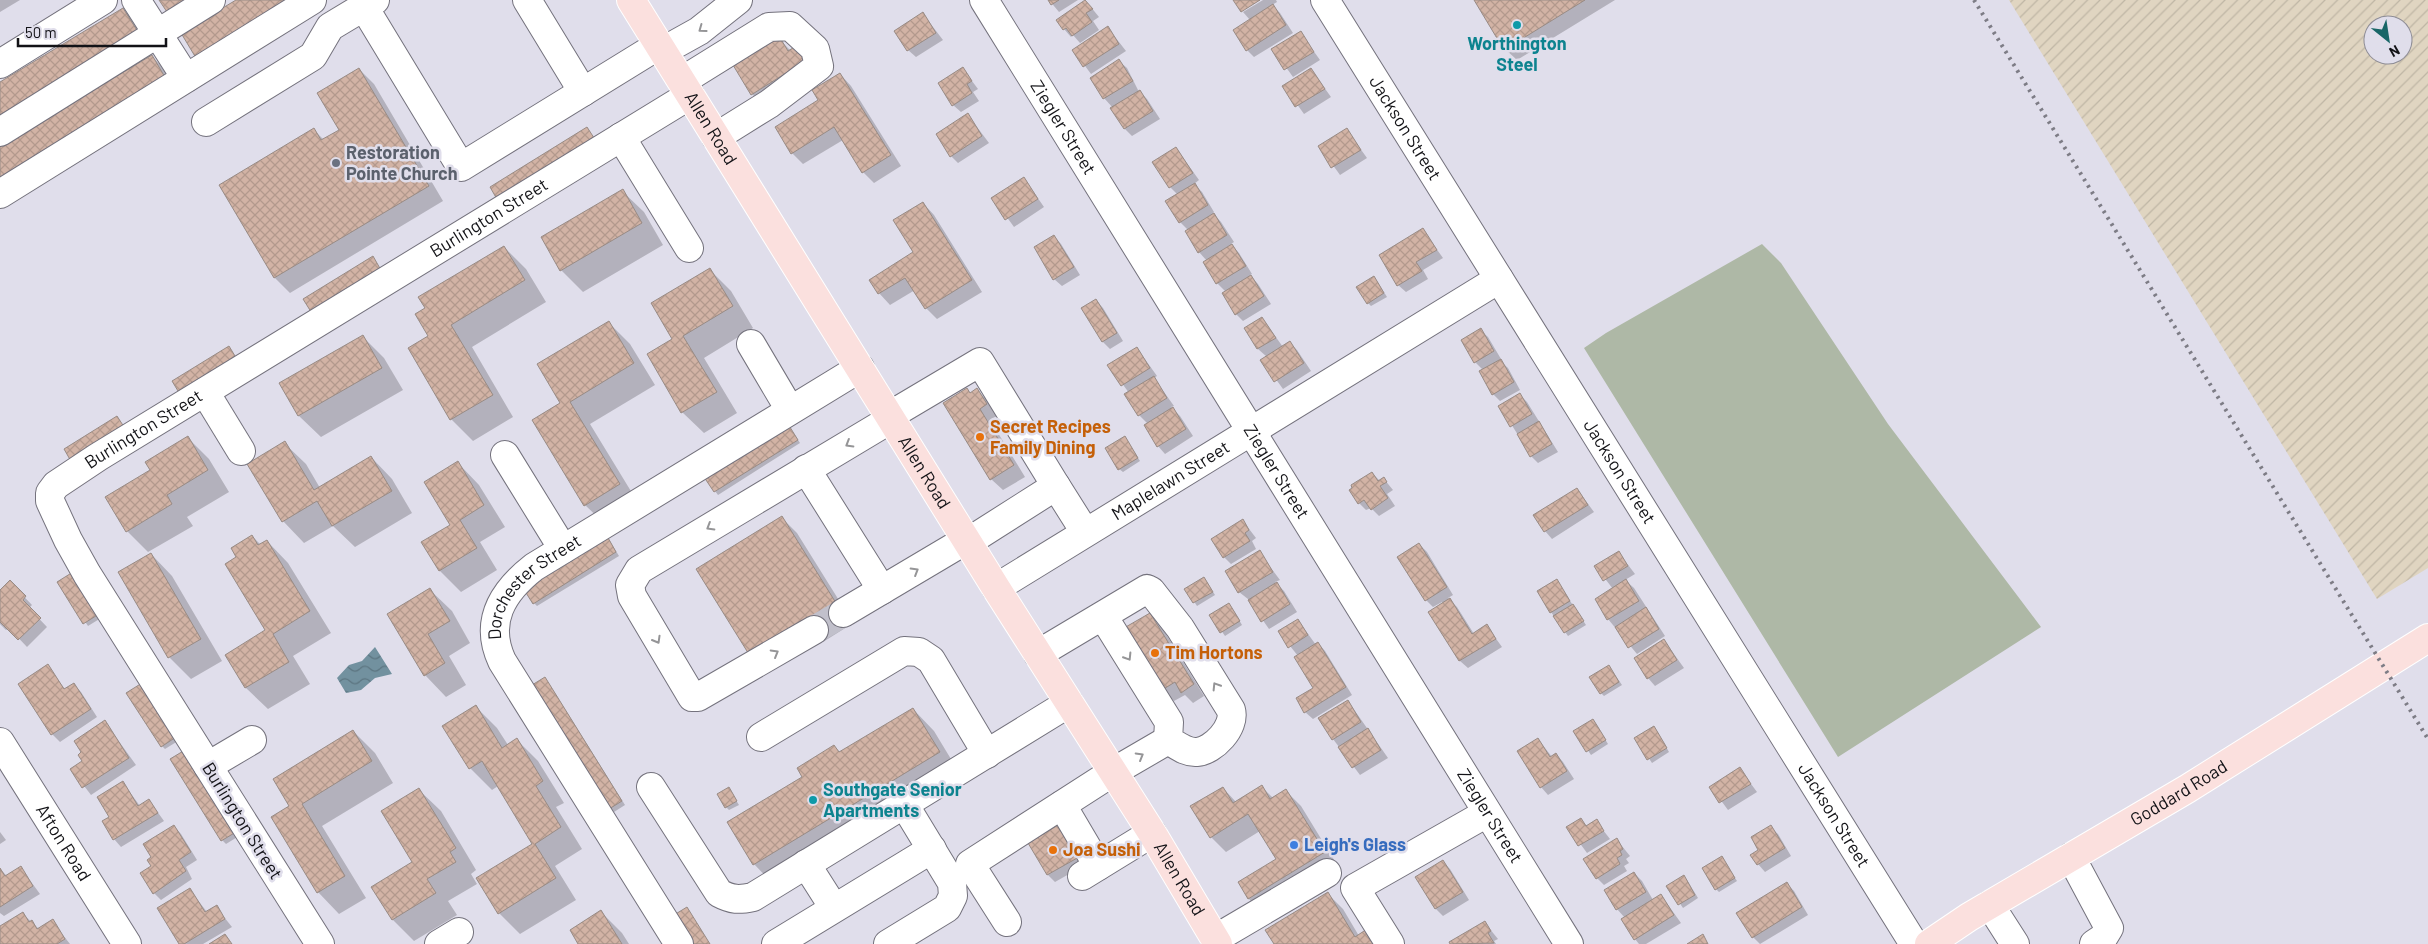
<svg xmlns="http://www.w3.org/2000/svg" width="2428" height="944" font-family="Barlow,sans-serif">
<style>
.industrial{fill:url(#industrial-furrows);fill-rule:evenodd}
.grass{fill:#aeb8a6}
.water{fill:url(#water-waves)}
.shadow{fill:#0003}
.building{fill:url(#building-cross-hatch);stroke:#988b85}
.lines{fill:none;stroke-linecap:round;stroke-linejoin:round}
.minor-tunnel{stroke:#c1c0cb;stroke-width:28;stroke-dasharray:28 14;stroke-linecap:butt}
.minor-casing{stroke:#74727d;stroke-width:30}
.major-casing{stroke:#fff;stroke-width:30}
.minor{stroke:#fff;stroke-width:28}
.major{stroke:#fbe0de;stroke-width:28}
.rail{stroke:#7d7c85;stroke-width:4;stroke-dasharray:2.5 5;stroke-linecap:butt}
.oneway{stroke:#959597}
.culture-dot{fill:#0f9aa8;stroke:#e0deeb;stroke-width:2}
.worship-dot{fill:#6b7280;stroke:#e0deeb;stroke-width:2}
.food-dot{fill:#e8710a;stroke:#e0deeb;stroke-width:2}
.shop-dot{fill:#3f7fe0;stroke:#e0deeb;stroke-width:2}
.labels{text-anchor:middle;stroke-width:5;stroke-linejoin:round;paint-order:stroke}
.culture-label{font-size:18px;font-weight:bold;fill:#0d838f;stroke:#e0deeb}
.street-label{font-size:18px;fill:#131317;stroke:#e0deeb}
.worship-label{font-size:18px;font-weight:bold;fill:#5b616d;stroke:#e0deeb;text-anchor:start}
.food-label{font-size:18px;font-weight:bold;fill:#c56008;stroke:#e0deeb;text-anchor:start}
.shop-label{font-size:18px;font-weight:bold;fill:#366cbe;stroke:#e0deeb;text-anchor:start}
</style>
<defs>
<pattern id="industrial-furrows" width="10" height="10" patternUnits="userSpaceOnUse" patternTransform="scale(1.25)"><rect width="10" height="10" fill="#e0d5c1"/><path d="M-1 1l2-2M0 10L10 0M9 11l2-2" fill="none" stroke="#bfb6a5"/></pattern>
<pattern id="water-waves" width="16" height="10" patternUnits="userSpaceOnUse" patternTransform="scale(1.25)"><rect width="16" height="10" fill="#72919f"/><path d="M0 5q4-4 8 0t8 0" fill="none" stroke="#5c7581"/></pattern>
<pattern id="building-cross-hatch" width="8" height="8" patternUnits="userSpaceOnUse" patternTransform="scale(1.25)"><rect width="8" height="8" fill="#d2b3a5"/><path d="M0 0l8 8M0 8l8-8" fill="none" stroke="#b3998d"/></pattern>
</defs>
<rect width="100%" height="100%" fill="#e0deeb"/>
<path class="industrial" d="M2009 0H2428V568L2377 599ZM2373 25H2403V55H2373Z"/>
<path class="grass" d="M1762 244 1781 263 1888 424 2041 627 1838 757 1584 348 1606 333Z"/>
<path class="water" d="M375 647 392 674 375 678 361 690 346 693 337 678 349 665 362 661Z"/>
<path class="shadow" d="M0 0H20L0 12Z
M1049 0H1078L1059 12Z
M1263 0H1276L1277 2 1272 5 1280 13 1293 33 1254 57 1247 50 1250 20 1243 12Z
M1475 0H1615L1517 60 1505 49Z
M1086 1 1099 17 1093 21 1099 30 1080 43 1073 35 1071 37 1057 21Z
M123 9 134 21 148 44 0 133V84Z
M923 14 943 40 916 57 908 50Z
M1108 28 1126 51 1091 74 1074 51Z
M1300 32 1320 60 1293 77 1273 49Z
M778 38 791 51 812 56 763 105 752 94Z
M152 56 163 68 177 90 0 148Z
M1119 61 1127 68 1138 90 1147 99 1160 119 1132 136 1125 129 1113 108 1104 98 1092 78Z
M359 69 374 84 443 201 290 293 275 278 220 186 314 130 324 140 340 130Z
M963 69 978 89 973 92 979 101 961 112 953 105Z
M1311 69 1331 97 1304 114 1284 86Z
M840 74 851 86 901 166 874 183 863 172 843 140 803 164 792 153Z
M968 115 989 143 958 163 951 156Z
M1347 130 1367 158 1340 175 1320 147Z
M1176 148 1199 180 1194 184 1202 192 1214 212 1213 213 1221 222 1234 242 1231 244 1239 253 1252 274 1250 275 1258 284 1271 304 1243 321 1236 314 1226 292 1217 283 1207 261 1199 252 1188 230 1180 222 1178 195 1170 187Z
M1024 178 1044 207 1014 227 993 198Z
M622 191 644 212 663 245 583 292 561 270Z
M923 203 934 215 982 292 937 319 926 308 915 290 890 305 879 293 871 280 915 253Z
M1423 230 1443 258 1423 270 1428 279 1406 292 1398 285Z
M1054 236 1061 244 1080 275 1062 286 1054 279Z
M504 247 526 269 546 302 472 347 513 417 473 441 451 419 430 337Z
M710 270 731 291 753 328 704 358 737 413 704 433 682 412 674 339Z
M1377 281 1387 297 1371 306 1368 303Z
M1096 300 1103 308 1123 341 1110 349 1103 342 1083 308Z
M1262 318 1283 347 1290 343 1297 350 1311 371 1283 389 1262 360 1267 357 1258 349 1246 329Z
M609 323 630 344 655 385 590 424 640 506 607 526 585 505 562 403Z
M1480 330 1488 337 1501 359 1499 360 1508 368 1520 390 1500 401 1493 394 1483 370 1475 362 1462 341Z
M362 336 384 358 403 390 321 437 299 416 281 384Z
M1137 348 1157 376 1154 378 1174 406 1171 407 1180 416 1193 436 1165 454 1158 446 1148 424 1139 415 1129 393 1109 365Z
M977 390 988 401 997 416 990 420 1025 477 1003 490 991 479 971 394Z
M1520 395 1527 402 1558 452 1538 463 1531 456 1500 406Z
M791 429 800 443 718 495 715 491Z
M1125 437 1140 461 1123 472 1119 469Z
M188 438 209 459 229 492 187 517 193 526 148 552 127 531 152 471Z
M284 443 306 464 320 488 371 457 392 479 412 513 355 547 333 526 304 543 283 521Z
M458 463 479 485 505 527 480 542 497 570 461 592 440 571 423 543 451 525Z
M1372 473 1380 481 1384 479 1393 490 1387 494 1395 506 1379 516 1371 508 1366 510 1359 503Z
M1577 489 1594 512 1552 539 1545 531Z
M782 518 797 533 850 618 847 620 850 625 823 642 820 639Z
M1243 521 1256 538 1252 541 1256 549 1231 564 1224 557Z
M252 536 261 545 267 541 288 563 331 633 293 656 310 684 268 709 246 688 227 655 267 631 238 558Z
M610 541 619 556 537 606 534 603Z
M1419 544 1427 552 1453 595 1448 598 1457 607 1474 634 1487 626 1502 647 1468 668 1460 661 1430 612 1443 604 1442 602 1433 607 1426 600Z
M1259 552 1280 580 1275 582 1284 591 1297 612 1269 629 1248 599 1239 592 1227 572Z
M1619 553 1635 574 1625 580 1634 588 1665 636 1637 654 1608 619 1596 599 1613 589 1596 567Z
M151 554 172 576 222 661 191 679 169 657 120 572Z
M1557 581 1586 625 1568 636 1551 612Z
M10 582 32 605 29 608 47 627 27 647 9 628 6 630 0 624V592Z
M59 582 101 618 88 626Z
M1207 582 1215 595 1197 606 1186 589Z
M430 590 452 611 470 643 449 656 466 685 446 697 425 675Z
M1232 608 1242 625 1225 636 1211 616Z
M1149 614 1161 626 1204 696 1193 703 1185 695 1174 701 1163 690Z
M1298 620 1316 645 1318 643 1325 651 1352 695 1313 719 1305 712 1315 688 1298 656 1279 632Z
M1664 640 1684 668 1655 686 1648 678Z
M47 666 65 689 73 684 81 692 97 717 60 742 52 734 19 684Z
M1609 666 1622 685 1604 696 1601 693Z
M548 682 625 805 614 812 610 808Z
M145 688 178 741 165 749 162 746Z
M1348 701 1388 758 1360 775 1333 739Z
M476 707 497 728 508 745 517 740 538 761 564 803 556 807 582 849 555 866 576 900 520 934 499 913 534 844 498 786 492 790 470 768Z
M913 709 934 731 960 774 775 886 754 864 804 777 834 746 841 753Z
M1593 720 1608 744 1591 755 1575 731Z
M105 722 136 765 91 795 72 770 84 762Z
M353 731 375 753 393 783 322 826 366 898 339 914 318 892 291 806Z
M1657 731 1669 752 1652 763 1636 739Z
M1538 739 1552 757 1556 754 1563 762 1574 779 1548 795 1541 787Z
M172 760 239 836 226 844 222 840Z
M1740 769 1757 792 1728 810 1711 787Z
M123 783 140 806 149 800 164 821 121 847 114 839 111 818Z
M1261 786 1274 799 1286 791 1301 806 1339 868 1264 914 1249 899 1239 883 1278 859 1260 831 1226 852 1211 837 1223 788 1236 802Z
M729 789 739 805 729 810 726 807Z
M419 790 441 811 476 870 471 874 477 884 448 901 457 915 414 941 393 920 373 887 414 862Z
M1581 820 1587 826 1596 821 1610 839 1587 853 1568 827Z
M174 826 181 834 197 860 186 867 192 879 161 900 154 893 153 858Z
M1060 826 1085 865 1055 882 1048 875 1030 843Z
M1770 827 1778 834 1791 856 1765 872 1758 864 1760 850Z
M0 832 6 840 0 844Z
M1617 840 1630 856 1626 859 1629 863 1624 866 1627 871 1604 885 1597 878Z
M1722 858 1737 881 1719 892 1716 889Z
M1443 862 1450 869 1469 900 1443 916 1436 909 1417 877Z
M21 868 40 894 4 916 0 913V869L7 876Z
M1634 873 1642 881 1653 900 1661 895 1681 923 1646 944H1639L1635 939 1625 918 1617 909 1606 891Z
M1687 880 1698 898 1683 908 1668 886Z
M1786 883 1794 891 1808 915 1760 944 1753 937Z
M190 890 207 912 216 907 232 927 203 944H180Z
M1328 894 1343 909 1359 936 1385 944H1276Z
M601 912 622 933 629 944H580Z
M22 913 39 929 52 921 70 944H2L0 927Z
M1485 923 1498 939 1494 941 1496 944H1452Z"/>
<path class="building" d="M159 0H187L167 12Z
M236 0H292L196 58 181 33Z
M1048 0H1059L1051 5Z
M1085 0 1093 9 1086 13 1092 22 1072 36 1066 28 1063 30 1056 20Z
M1233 0H1260L1241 12Z
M1474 0H1585L1504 50Z
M1273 4 1286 25 1246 51 1233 30Z
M123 8 138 32 0 115V82Z
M923 12 936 33 907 51 894 31Z
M1108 26 1119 44 1083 67 1072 50Z
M1301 31 1314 52 1284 70 1271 49Z
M779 36 788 51 801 43 810 58 751 95 733 65Z
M152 55 166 79 0 179V146Z
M1119 59 1133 81 1103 99 1090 78Z
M963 67 972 81 967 84 972 93 952 106 938 83Z
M359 68 429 186 274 278 219 185 314 128 321 140 339 130 317 93Z
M1311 68 1325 89 1295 107 1282 86Z
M840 73 891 155 862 173 834 127 791 154 775 127 818 100 812 90Z
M1140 90 1153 111 1124 129 1110 108Z
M968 113 982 136 950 157 936 134Z
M587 127 596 141 498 201 490 187Z
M1347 128 1361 150 1331 168 1318 146Z
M1176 147 1193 173 1169 188 1152 162Z
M1024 177 1038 199 1005 220 991 198Z
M1195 183 1208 205 1179 223 1165 201Z
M623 189 642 223 560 271 541 237Z
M923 202 972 280 925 309 905 278 878 294 869 280 913 252 893 220Z
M1214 213 1227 235 1198 253 1185 231Z
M1423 228 1437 250 1416 262 1422 271 1397 286 1379 255Z
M1054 235 1074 267 1053 280 1034 247Z
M1232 244 1246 266 1216 284 1203 262Z
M504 246 525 280 451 325 493 395 450 420 408 348 428 336 415 314 425 308 418 297Z
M373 256 382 272 313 315 303 299Z
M710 268 733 306 683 336 717 392 681 413 647 354 672 339 651 303Z
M1251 275 1264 296 1235 315 1222 293Z
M1374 276 1384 293 1367 304 1356 287Z
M1096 299 1117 333 1102 342 1081 308Z
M1262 317 1276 338 1257 349 1244 328Z
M609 321 634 363 570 402 620 484 584 506 532 420 560 403 537 364Z
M1481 328 1494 351 1474 363 1461 340Z
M363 335 382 368 298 416 279 383Z
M1290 341 1304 363 1274 382 1260 360Z
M229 346 238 361 181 396 172 381Z
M1137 347 1150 368 1121 386 1107 365Z
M1501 359 1514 382 1492 395 1479 371Z
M1154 376 1167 398 1138 416 1124 394Z
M967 388 970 393 977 388 987 404 980 409 1014 465 990 480 943 403Z
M1520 393 1532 414 1510 427 1498 406Z
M1173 407 1186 429 1157 447 1144 425Z
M117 416 126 430 72 463 64 449Z
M1539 421 1552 444 1530 457 1517 434Z
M788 424 798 440 714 492 704 477Z
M188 436 208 470 167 495 172 504 126 532 105 497 150 470 145 462Z
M1125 436 1138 458 1118 470 1105 448Z
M285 441 314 490 371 456 392 491 332 526 317 501 282 522 247 464Z
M458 461 484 505 460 520 477 548 439 571 421 542 450 525 424 482Z
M1372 472 1378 481 1384 477 1387 482 1380 486 1388 498 1371 510 1364 500 1358 504 1349 490 1352 488 1351 485Z
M1577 488 1588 505 1544 532 1533 515Z
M782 516 836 603 750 656 696 569Z
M1243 519 1249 530 1245 533 1250 541 1223 558 1211 539Z
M252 535 258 545 267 540 310 611 273 634 289 662 245 688 225 655 265 630 225 564 236 557 231 548Z
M607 536 616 552 533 604 523 588Z
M1419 543 1447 587 1425 601 1397 557Z
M1260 550 1273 572 1238 593 1225 571Z
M1619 551 1628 566 1603 581 1594 566Z
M151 553 201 639 168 658 118 572Z
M73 572 99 614 83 624 57 582Z
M1204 577 1213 592 1193 603 1184 589Z
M1557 579 1570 601 1550 613 1537 591Z
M1626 579 1639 601 1607 620 1595 599Z
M10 580 26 596 23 600 41 618 18 640 0 622V590Z
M1277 582 1290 604 1261 622 1248 600Z
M430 588 450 621 428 634 445 663 424 676 387 614Z
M1450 598 1472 634 1487 624 1496 639 1459 661 1428 612Z
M836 603 848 622 819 639 807 620Z
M1229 603 1240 621 1220 633 1209 615Z
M1573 604 1584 621 1564 633 1553 616Z
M1646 607 1659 629 1628 648 1615 627Z
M1150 613 1194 684 1181 693 1175 682 1162 690 1124 628Z
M1298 619 1308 635 1288 648 1278 631Z
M1664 639 1677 660 1647 679 1634 658Z
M1318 642 1346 687 1304 713 1296 698 1313 688 1294 657Z
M48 664 64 689 74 683 91 709 51 735 18 684Z
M1609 665 1619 682 1600 694 1589 677Z
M545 677 622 801 609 809 532 685Z
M142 683 176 737 161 747 126 693Z
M1348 700 1361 722 1332 740 1318 718Z
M476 705 502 748 517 738 543 781 536 786 561 827 535 844 556 878 498 914 476 878 532 844 482 761 469 769 442 726Z
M913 708 940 752 753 865 727 822 802 777 797 768 834 745 839 752Z
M1593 719 1606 740 1586 752 1573 731Z
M105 720 129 758 82 788 70 769 82 761 78 755 81 752 74 741Z
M1654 726 1667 748 1647 760 1634 738Z
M1368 728 1381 750 1352 768 1338 747Z
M353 730 372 761 302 804 345 876 317 893 271 817 289 806 273 779Z
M1538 738 1550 757 1556 753 1567 771 1540 788 1517 751Z
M185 750 236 832 221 841 170 759Z
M1740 767 1751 784 1719 803 1709 787Z
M123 781 138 806 149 799 158 813 113 840 102 821 109 817 97 797Z
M1262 785 1270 799 1286 789 1325 852 1248 899 1238 882 1276 859 1248 814 1210 838 1190 806 1223 787 1233 803Z
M729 787 737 801 725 808 717 794Z
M419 788 456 848 450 852 456 862 427 879 436 893 392 920 371 887 412 862 381 811Z
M1581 818 1586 826 1597 819 1604 831 1578 846 1566 827Z
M1060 824 1079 857 1047 875 1028 843Z
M174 825 191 852 179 860 186 871 153 894 140 873 151 866 147 860 151 857 143 844Z
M1771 825 1785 848 1757 865 1750 855 1758 850 1751 837Z
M1617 838 1623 849 1620 851 1622 855 1617 858 1620 864 1596 879 1583 859Z
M1722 856 1735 878 1715 890 1702 868Z
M1443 860 1463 892 1435 909 1415 877Z
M21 866 33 886 0 907V868L5 876Z
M1634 872 1646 892 1616 910 1604 890Z
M1684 875 1695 895 1678 905 1666 886Z
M1787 882 1802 907 1752 938 1736 913Z
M190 888 205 912 217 905 225 919 184 944H179L157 908Z
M1328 892 1355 937 1370 927 1380 944H1274L1265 930Z
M1661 894 1674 915 1634 940 1621 919Z
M687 907 710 944H691L674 915Z
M601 910 622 944H578L570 930Z
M23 912 29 922 32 920 37 929 53 919 65 939 57 944H0V926Z
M1485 921 1491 931 1488 933 1494 943 1450 944 1449 942Z
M225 934 232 944H209Z
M1703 934 1708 944H1687Z"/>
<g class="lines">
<path class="minor-tunnel" d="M814 630 843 613"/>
<defs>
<g id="minor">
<path d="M136 0 186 78"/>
<path d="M527 0 583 92"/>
<path id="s1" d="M984 0 1569 944"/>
<path id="s2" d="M1325 0 1914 944"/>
<path d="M364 7 461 167 659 45"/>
<path d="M663 51 699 31 738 0"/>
<path d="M0 64 103 0"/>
<path d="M682 81 769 27 790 26 815 49 819 66 769 104 716 137"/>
<path d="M206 122 313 56 330 27 375 0"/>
<path d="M0 132 211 0"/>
<path d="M621 137 689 248"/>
<path d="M0 194 312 0"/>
<path d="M751 344 790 410"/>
<path d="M205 392 241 451"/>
<path d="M889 416 980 362 1056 486 968 542"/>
<path d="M505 455 563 549"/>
<path d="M806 469 882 590"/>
<path d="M1056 486 1085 532"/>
<path id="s3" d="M996 588 1499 279"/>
<path d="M843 613 966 540"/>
<path d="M814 630 698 697H692L632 596 630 585 639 570 891 419"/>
<path d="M1038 654 1147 589 1151 591 1180 628 1231 710C1236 727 1213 751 1197 752 1186 753 1177 745 1168 740L1169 722 1103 616"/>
<path d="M761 737 904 651 919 652 931 660 987 754"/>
<path id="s4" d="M0 742 127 944"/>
<path d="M208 766 252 740"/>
<path d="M651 787 719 893C732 900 739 900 753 897L1069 703"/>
<path d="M1062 805 1098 866"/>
<path d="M2071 857 2109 928 2103 938 2094 944"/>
<path d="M806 864 834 908"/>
<path d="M1082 876 1152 833"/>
<path d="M1990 905 2015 944"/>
<path d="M1007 922 970 864 1113 772 1168 740"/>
<path d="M1215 939 1327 873"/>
<path id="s5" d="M320 944 87 574 68 540 50 501V493L56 485 98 457 690 95"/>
<path d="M439 944 459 932"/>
<path id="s6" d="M679 944 502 661C484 622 502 592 534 567L860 368"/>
<path d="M776 944 932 849"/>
<path d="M888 944 947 908 953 896 952 883 904 804"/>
<path d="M1390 944 1355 888 1487 813"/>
</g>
<g id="major">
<path id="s7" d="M631 0 996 588 1152 833 1218 944"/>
<path id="s8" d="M1929 944 1969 917 2187 789 2428 638"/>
</g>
</defs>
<use href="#minor" class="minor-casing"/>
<use href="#major" class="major-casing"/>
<use href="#minor" class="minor"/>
<use href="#major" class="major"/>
<path class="rail" d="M1974 0 2428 739"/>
</g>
<defs><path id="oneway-chevron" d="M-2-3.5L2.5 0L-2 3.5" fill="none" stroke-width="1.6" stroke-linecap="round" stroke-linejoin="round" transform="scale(1.25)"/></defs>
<g class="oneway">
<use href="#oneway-chevron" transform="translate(702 29) rotate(144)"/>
<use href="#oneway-chevron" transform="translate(849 444) rotate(149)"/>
<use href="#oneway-chevron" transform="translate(710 527) rotate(149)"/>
<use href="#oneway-chevron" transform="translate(915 571) rotate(-31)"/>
<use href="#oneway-chevron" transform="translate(657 640) rotate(60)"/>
<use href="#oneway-chevron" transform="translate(775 653) rotate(-30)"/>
<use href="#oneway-chevron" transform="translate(1128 657) rotate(58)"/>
<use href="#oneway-chevron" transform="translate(1216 686) rotate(-122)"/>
<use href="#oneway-chevron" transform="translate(1140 756) rotate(-30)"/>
</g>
<g class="culture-dot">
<circle cx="1517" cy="25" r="5"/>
<circle cx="813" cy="800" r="5"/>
</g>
<circle class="worship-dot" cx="336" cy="163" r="5"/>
<g class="food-dot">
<circle cx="980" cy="437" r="5"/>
<circle cx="1155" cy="653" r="5"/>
<circle cx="1053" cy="850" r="5"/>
</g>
<circle class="shop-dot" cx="1294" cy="845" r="5"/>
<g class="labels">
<g class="culture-label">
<text x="1517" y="50">Worthington<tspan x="1517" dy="21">Steel</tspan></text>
<text x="823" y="796" text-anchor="start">Southgate Senior<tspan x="823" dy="21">Apartments</tspan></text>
</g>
<g class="street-label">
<text dy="6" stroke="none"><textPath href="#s7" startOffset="151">Allen Road</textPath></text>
<text dy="6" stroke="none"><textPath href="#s1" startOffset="150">Ziegler Street</textPath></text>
<text dy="6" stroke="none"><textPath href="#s2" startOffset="151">Jackson Street</textPath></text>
<text dy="6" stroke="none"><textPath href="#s5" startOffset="1046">Burlington Street</textPath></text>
<text dy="6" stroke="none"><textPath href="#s5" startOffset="641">Burlington Street</textPath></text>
<text dy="6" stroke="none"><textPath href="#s7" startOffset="556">Allen Road</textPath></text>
<text dy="6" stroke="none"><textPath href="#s1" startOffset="555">Ziegler Street</textPath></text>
<text dy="6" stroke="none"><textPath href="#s2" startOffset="556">Jackson Street</textPath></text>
<text dy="6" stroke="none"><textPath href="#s3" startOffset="205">Maplelawn Street</textPath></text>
<text dy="6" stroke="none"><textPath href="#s6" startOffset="426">Dorchester Street</textPath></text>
<text dy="6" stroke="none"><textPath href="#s8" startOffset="292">Goddard Road</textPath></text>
<text dy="6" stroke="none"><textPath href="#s1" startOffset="960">Ziegler Street</textPath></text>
<text dy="6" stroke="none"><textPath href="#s2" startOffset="961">Jackson Street</textPath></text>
<text transform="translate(242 821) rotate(58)" y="6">Burlington Street</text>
<text dy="6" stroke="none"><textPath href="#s4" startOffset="119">Afton Road</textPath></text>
<text dy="6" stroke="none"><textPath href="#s7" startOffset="1036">Allen Road</textPath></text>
</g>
<g class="worship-label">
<text x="346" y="159">Restoration<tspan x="346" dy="21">Pointe Church</tspan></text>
</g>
<g class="food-label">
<text x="990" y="433">Secret Recipes<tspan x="990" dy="21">Family Dining</tspan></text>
<text x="1165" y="659">Tim Hortons</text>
<text x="1063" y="856">Joa Sushi</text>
</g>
<g class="shop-label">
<text x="1304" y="851">Leigh's Glass</text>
</g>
</g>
<g transform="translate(2388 40) rotate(150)"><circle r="24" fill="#e0deeb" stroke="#8e8d96"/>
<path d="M0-4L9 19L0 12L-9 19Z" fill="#186667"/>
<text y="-8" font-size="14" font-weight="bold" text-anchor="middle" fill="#131317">N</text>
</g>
<path d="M18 38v8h148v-8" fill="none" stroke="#131317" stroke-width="2.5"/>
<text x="25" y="38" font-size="15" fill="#131317" stroke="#e0deeb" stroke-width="4" paint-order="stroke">50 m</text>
</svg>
